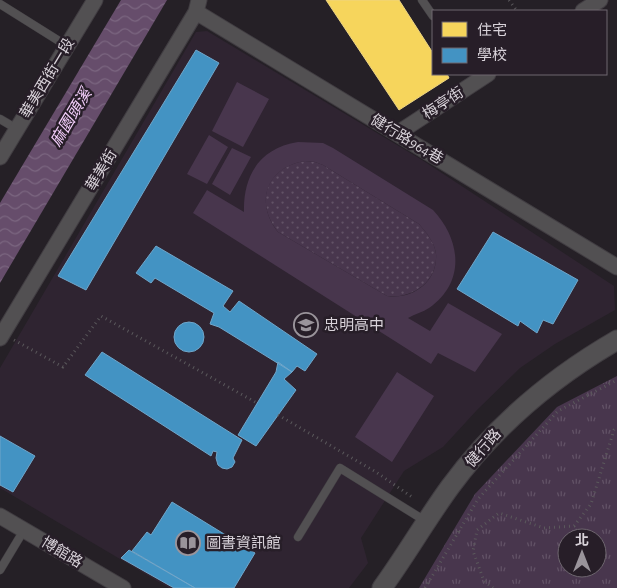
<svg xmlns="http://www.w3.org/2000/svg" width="617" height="588" font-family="'Alegreya Sans','Noto Sans TC',sans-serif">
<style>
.built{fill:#2f2431}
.grass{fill:url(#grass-dots)}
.park{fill:url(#park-tufts);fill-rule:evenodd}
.pitch{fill:#48364d;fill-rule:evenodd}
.water{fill:url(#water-waves)}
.homes{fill:#f6d55c;stroke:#edd482}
.schools{fill:#4393c3;stroke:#70a6ca}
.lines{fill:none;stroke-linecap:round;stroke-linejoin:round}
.service-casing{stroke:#413d42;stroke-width:9}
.minor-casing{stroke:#413d42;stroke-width:17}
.tertiary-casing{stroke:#413d42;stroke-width:21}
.path{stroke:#5b595c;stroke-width:3;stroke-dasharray:1 4;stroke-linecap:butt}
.service{stroke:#525052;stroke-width:8}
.minor{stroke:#525052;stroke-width:15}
.tertiary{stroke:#525052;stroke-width:19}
.labels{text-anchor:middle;stroke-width:5;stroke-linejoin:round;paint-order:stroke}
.street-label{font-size:15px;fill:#d9d3da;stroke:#271e28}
.poi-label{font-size:15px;fill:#d9d3da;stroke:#271e28;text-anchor:start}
.water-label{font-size:16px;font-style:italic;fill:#f5d0fd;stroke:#271e28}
</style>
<defs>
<pattern id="grass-dots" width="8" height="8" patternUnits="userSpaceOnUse" patternTransform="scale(1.25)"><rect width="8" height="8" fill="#48364d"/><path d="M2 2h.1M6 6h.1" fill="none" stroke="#625266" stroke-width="1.8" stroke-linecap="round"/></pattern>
<pattern id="park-tufts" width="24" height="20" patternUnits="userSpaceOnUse" patternTransform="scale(1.25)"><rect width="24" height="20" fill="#48364d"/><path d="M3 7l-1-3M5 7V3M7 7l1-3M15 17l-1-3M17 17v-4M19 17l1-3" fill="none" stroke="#625266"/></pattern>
<pattern id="water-waves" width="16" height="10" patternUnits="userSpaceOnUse" patternTransform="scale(1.25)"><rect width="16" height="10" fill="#664d6b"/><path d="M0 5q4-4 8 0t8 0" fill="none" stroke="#7b6680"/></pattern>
</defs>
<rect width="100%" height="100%" fill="#252026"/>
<path class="built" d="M207 31 422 160 614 286 615 310 555 344 520 368 477 410 443 447 404 471 361 538 368 563 349 588H169L0 488V368L196 32Z"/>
<path class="grass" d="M305 161 315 162 323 165 419 224C426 232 435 243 436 254 438 282 412 299 387 296L278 232C254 202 266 167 305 161Z"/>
<path class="park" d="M617 376V588H419L475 494 557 407ZM567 538H597V568H567Z"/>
<path class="pitch" d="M237 82 269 99 243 147 212 131Z
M209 135 228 147 207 184 187 174Z
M298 142 323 143 333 148 433 210C461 240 466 282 429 308 423 312 415 314 408 318L430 331 448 303 502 334 475 372 438 353 431 364 193 213 207 190 244 212C243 175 260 148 298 142ZM305 161 315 162 323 165 419 224C426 232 435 243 436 254 438 282 412 300 387 296L278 232C254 202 267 167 305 161Z
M232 148 251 157 230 195 212 184Z
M397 372 434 396 392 462 355 437Z"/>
<path class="water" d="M121 0H167L0 283V203Z"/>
<path class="homes" d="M326 0H399L433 53V74H447L449 78 399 110Z"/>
<path class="schools" d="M196 50 219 63 86 290 58 276Z
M493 232 578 280 553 324 543 320 537 333 520 321 518 326 457 289Z
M156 246 233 291 223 306 230 312 239 301 317 354 305 371 297 366 292 372 219 327 210 324 214 313 155 278 151 283 136 273Z
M174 337a15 15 0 1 1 30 0a15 15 0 1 1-30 0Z
M102 352 242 440 233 458 235 462 232 467 227 469 222 468 218 465 216 458 217 452 213 451 211 456 85 375Z
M278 362 292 372 284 379 296 390 256 446 238 435 276 372Z
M0 436 35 456 13 492 0 485Z
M172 502 255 553 234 588H195L132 551 147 532 151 535Z
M129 550 195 588H174L121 558Z"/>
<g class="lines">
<defs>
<path id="service" d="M422 0 433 16
M0 4 67 46
M0 119 17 129
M298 537 340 468 427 522
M0 570 24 530"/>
<path id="minor" d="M583 11 600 0
M196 12 617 267
M398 133 488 74
M0 157 95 0
M0 338 196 12 199 0
M0 516 123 588"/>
<path id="tertiary" d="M382 588C406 555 426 520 450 487 494 427 553 377 617 340"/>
</defs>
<use href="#service" class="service-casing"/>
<use href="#minor" class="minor-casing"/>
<use href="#tertiary" class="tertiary-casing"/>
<path class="path" d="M509 0 517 11
M14 340 63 367 101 316 257 403
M278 415 376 472 412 497
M425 588 478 499 558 411 617 380
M493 588 484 581 473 551 477 530 499 513 544 528 574 526 591 504 614 430 617 428"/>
<use href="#service" class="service"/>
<use href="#minor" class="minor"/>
<use href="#tertiary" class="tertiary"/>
</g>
<defs>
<symbol id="school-ring" viewBox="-11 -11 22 22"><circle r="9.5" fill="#271e28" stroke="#9a949b" stroke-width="1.5"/><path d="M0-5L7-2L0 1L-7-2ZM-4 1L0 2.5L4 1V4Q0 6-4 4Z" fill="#9a949b"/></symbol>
<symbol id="library-ring" viewBox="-11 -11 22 22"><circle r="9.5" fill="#271e28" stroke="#9a949b" stroke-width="1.5"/><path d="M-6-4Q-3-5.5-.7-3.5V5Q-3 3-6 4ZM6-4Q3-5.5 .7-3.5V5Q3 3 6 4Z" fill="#9a949b"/></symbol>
</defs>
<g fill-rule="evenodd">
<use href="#school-ring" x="292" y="311" width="28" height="28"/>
<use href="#library-ring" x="174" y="529" width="28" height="28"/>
</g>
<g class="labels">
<g class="street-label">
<text transform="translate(47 78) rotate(-59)" y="5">華美西街一段</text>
<text transform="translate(443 103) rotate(-33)" y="5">梅亭街</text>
<text transform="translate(407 139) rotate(31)" y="5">健行路964巷</text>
<text transform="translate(101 170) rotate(-59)" y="5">華美街</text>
<text transform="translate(483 448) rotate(-49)" y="5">健行路</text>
<text transform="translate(62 552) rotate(31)" y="5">博館路</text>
</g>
<g class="poi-label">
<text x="324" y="330">忠明高中</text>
<text x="206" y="548">圖書資訊館</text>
</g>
<g class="water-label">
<text transform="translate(70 117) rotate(-59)" y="6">麻園頭溪</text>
</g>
</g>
<rect x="432" y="10" width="175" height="65" fill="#271e28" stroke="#6e666f"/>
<rect x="442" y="22" width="25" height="15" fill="#f6d55c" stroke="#6e666f"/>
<text x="477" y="35" font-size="15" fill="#d9d3da">住宅</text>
<rect x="442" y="48" width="25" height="15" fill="#4393c3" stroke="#6e666f"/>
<text x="477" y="60" font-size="15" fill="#d9d3da">學校</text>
<g transform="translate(582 553)"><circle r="24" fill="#271e28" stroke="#6e666f"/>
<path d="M0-4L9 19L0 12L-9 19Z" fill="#9a949b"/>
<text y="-8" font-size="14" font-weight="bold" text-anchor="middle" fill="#d9d3da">北</text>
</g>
</svg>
